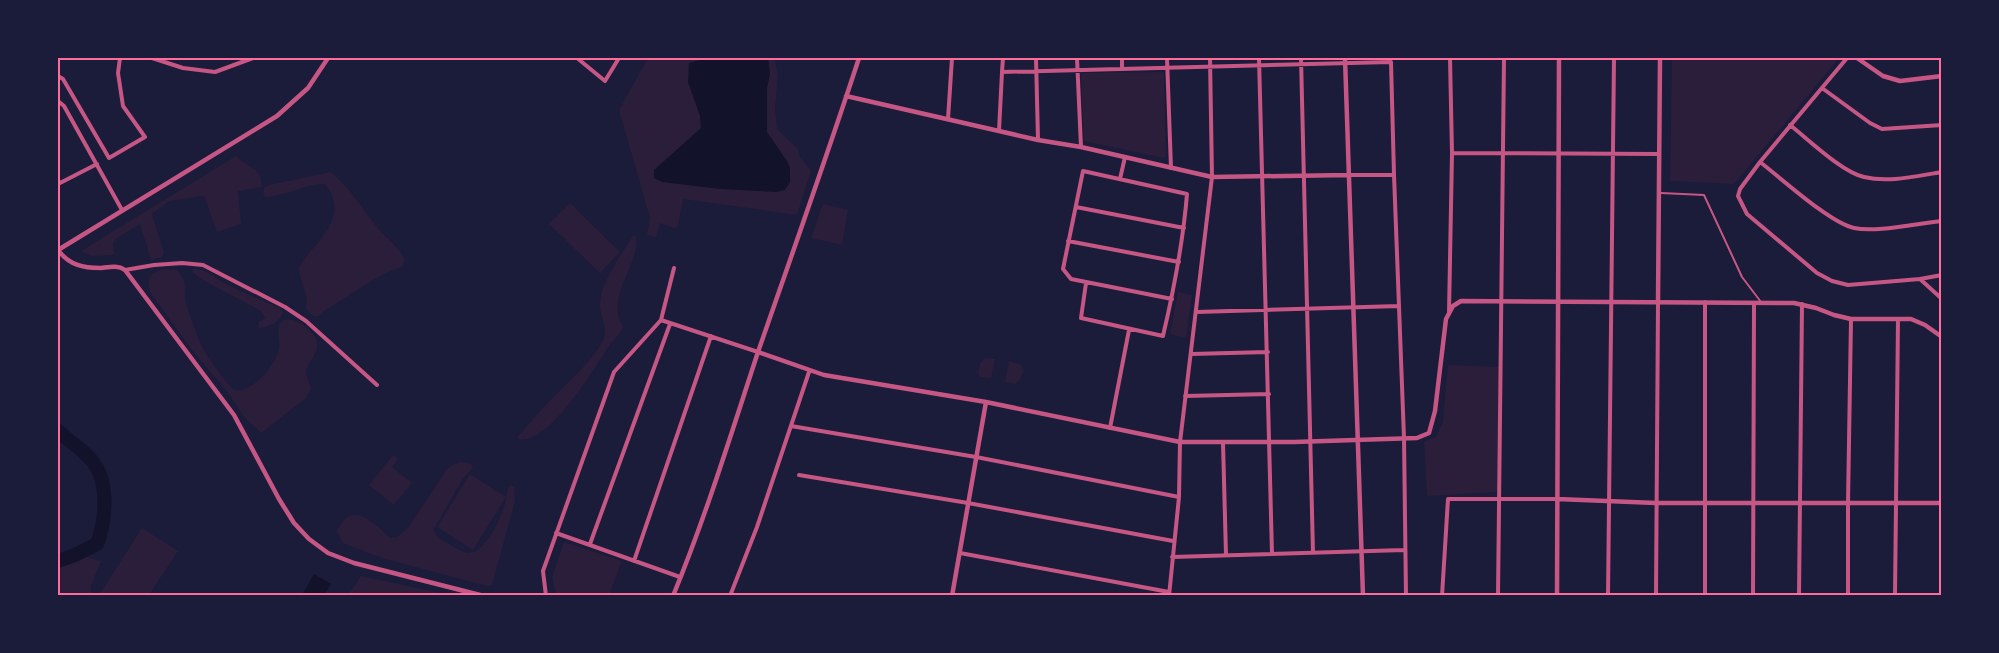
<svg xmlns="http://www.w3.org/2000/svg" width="1999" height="653" font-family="Mulish,sans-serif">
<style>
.green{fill:#2a1e3b}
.water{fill:#12122b}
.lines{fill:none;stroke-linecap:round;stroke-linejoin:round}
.river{stroke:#12122b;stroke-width:14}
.service{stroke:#c65784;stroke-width:2}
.minor{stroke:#c65784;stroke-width:4}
.tertiary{stroke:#c65784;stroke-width:4.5}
.neatline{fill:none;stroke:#ff6b9d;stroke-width:2}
</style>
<rect width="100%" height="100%" fill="#1b1b3a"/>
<path class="green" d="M648 58H777L775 61 778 75 775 109 777 129 798 149 799 156 811 171 797 215 683 199 677 229 660 223 656 237 647 235 650 218 619 110Z
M1672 58H1839L1734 184 1670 181Z
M1162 72 1164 74 1166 157 1164 158 1084 141 1081 75 1083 73Z
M236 156C247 167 264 169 261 187L238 191 241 224 217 232 204 196 169 201 152 214 164 253 162 257 151 260 140 224 117 238 113 243 114 255 91 256 81 251Z
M331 172C350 188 362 208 377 227 386 238 399 247 405 260L402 267C373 276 351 296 325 310L319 316C312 317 309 314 306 308L307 300 298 268C315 241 352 219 325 184 305 184 286 196 265 197L263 193 264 188 269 185Z
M570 203 620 252 600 273 549 224Z
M823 204 848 210 842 245 811 238Z
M633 236H636C640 267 604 296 623 327 620 335 612 341 607 349 593 370 548 446 518 439V436C527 427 535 416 544 407 560 389 596 359 604 338 608 327 599 315 600 304 601 281 621 255 633 236Z
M164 269 177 270C185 279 185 283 185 295 185 303 189 313 192 321 200 348 215 370 234 390 253 393 274 367 279 349 280 342 277 332 279 326 286 308 314 330 317 341 320 353 307 362 306 373 306 378 310 384 311 388L306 398 261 433 244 417 227 391 195 354 150 292C146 277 150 273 164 269Z
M194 269C206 269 212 276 221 281 238 291 257 298 275 306L283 311C281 323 269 326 258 329L259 322 265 318 262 312C249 303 196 279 192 271Z
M1178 292 1192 295 1186 338 1170 334Z
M985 358 995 359 991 378 980 377 978 373 980 363Z
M1009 361 1020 364 1024 370 1020 380 1015 384 1005 382Z
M1448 365 1499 367 1497 490 1496 492 1427 496 1424 441 1435 438 1443 422Z
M393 455 398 459 392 467 412 483 394 505 369 485Z
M461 462 469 463 472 465 473 468 462 480 434 529C436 538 441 540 449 544 456 548 465 555 474 552 487 548 506 510 506 497L473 550 437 527 470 474 506 497 508 487 511 485 514 487 515 501 492 585 487 586 382 558 343 543 337 531C351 499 375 523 390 538L397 537 408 528 447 469 454 464Z
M142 528 178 551 149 595H99Z
M564 542 622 561 609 595H556L552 577Z
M76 551 87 557 101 561 90 588 92 595H58V556Z
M361 576 451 595H348Z"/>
<path class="water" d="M707 58H768L770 74 767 88V132L787 161 790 168V182L785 190 776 192 720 189 662 182 654 178V170L701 128 700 116 688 82 689 63Z
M314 574 331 584 324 595H302Z"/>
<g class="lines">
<path class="river" d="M58 431C69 441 84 450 93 462 109 482 106 521 97 544L75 555 58 561"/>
<path class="service" d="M1661 193 1704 195 1742 277 1761 302"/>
<path class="minor" d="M152 58 183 68 215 72 253 58
M577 58 605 81 619 58
M1036 58 1038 140
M1077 58 1081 147
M1122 58V69
M1167 58 1171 168
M1259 58 1272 554
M1301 58 1313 553
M1847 58 1760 162 1740 189 1738 196 1747 214 1817 273 1832 281 1848 285 1920 279 1942 299
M1002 72 1003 58
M58 76 63 79 109 158 145 137 123 106 118 73 120 58
M1822 88 1870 123 1882 129 1942 125
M58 101 64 106 122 210
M948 119 952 58
M1790 125C1809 140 1842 172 1864 177 1889 183 1916 176 1942 172
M999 131 1002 72 1391 62 1394 175 1404 438 1406 596
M1452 153 1658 154
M1760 162C1781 178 1830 223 1854 228 1876 233 1918 223 1942 221
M1348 175H1394
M1120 179 1125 157
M58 180 60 183 97 164
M1076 207 1184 228
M1068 241 1179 262
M674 268 661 320 758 352
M125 270 154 265 182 263 203 265 285 307 306 321 377 385
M1920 279 1942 275
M1086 283 1081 318 1163 336C1174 289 1183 243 1187 194L1083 171 1063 269 1071 279 1172 299
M1196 312 1399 306
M1449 313 1452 153 1450 58
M1191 354 1268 352
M1185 396 1269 394
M791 426 976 457 1179 497
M1110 428 1129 330
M1223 443 1226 555
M799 475 968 503 1173 541
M556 533 680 577
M590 544 670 324
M960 553 1169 592
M1172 557 1404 550
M634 561 711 336
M546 596 543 571 614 372 661 320
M730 596 757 527 809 372
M1169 596 1179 497 1180 442 1212 177 1210 58
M1442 596 1448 499H1557
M1498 596 1504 58
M1608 596 1614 58
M1656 596 1658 302
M1705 596V302
M1753 596 1754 303
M1799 596 1802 304
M1848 596V503L1851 319
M1895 596 1898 319"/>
<path class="tertiary" d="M1345 58 1363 596
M1857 58 1883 76 1900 81 1942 76
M846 96 1038 140 1081 147 1212 177 1348 175
M58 250C69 265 83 268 101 268 110 267 118 265 125 270L234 415 279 499 294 523 309 539 328 553 354 563 484 596
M58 250 277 116 308 88 328 58
M1658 302 1660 58
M758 352 824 375 986 402
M1557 499 1656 503H1942
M673 596C706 516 731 434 758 352 792 254 827 156 859 58
M952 596 986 402 1180 442H1294L1417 438 1429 433 1435 411 1446 319 1453 306 1461 301 1794 303 1816 308 1834 315 1851 319H1911L1925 325 1942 337
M1557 596 1559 58"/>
</g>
<rect width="1999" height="653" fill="none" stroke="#1b1b3a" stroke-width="118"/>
<rect x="59" y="59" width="1881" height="535" class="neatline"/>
</svg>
